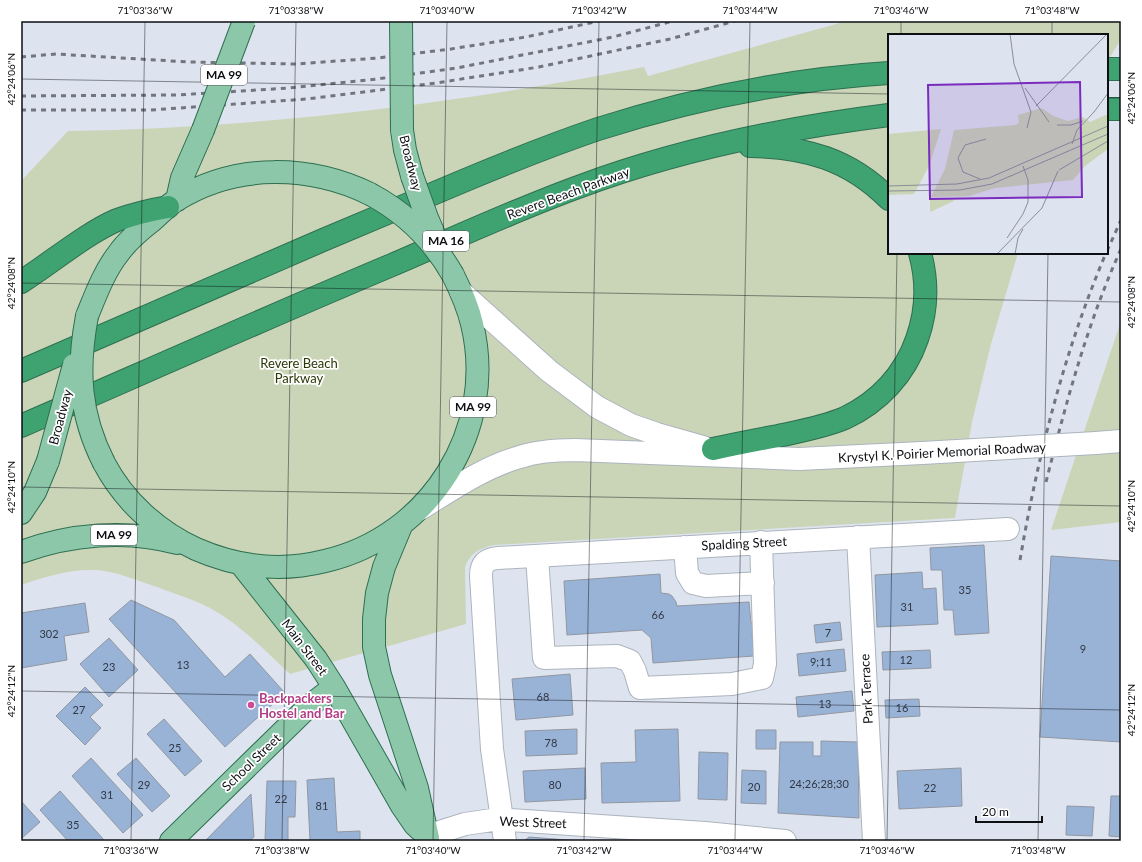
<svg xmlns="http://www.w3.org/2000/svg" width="1142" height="862" font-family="Lato,sans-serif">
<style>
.green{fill:#cad5b8}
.building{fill:#99b3d7;stroke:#9197a1}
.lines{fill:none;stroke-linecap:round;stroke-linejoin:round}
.minor-casing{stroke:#adb4be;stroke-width:24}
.major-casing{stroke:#2e6f50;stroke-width:24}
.highway-casing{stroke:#2e6f50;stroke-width:24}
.minor{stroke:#fff;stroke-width:22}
.major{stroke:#8cc7aa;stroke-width:22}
.highway{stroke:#3fa271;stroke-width:22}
.rail{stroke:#71757d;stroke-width:3;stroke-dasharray:5 5;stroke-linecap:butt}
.minor-bridge-casing{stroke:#adb4be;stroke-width:24;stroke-linecap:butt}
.major-bridge-casing{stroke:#2e6f50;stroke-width:24;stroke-linecap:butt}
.minor-bridge{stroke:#fff;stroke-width:22}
.major-bridge{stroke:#8cc7aa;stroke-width:22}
.ticks{fill:none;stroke:#0d0f13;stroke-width:1;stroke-opacity:0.45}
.hotel-dot{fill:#d1479c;stroke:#fff;stroke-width:1.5}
.labels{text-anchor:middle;stroke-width:3.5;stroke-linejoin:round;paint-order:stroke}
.number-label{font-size:11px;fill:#303844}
.shield{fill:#fff;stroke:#56575a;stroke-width:1}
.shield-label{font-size:12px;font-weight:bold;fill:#0d0f13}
.street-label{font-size:13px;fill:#0d0f13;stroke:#fff}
.park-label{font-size:13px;fill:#2a3705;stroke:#fff}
.hotel-label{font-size:13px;font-weight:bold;fill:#b23c85;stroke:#fff;text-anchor:start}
.inset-road{fill:none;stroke:#8a8f97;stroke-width:1}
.view{fill:#7b2cbf;fill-opacity:0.15;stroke:#7b2cbf;stroke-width:2}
.inset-edge{fill:none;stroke:#0d0f13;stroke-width:2}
.neatline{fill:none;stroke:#0d0f13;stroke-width:1.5}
.ticks-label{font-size:10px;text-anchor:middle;fill:#0d0f13}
</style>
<rect width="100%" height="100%" fill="#dde4ef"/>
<path class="green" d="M847 21H1121V39L1107 62V35H889V253H1018L991 344 972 422 955 518 494 545C479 548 469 554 465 568L466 624 290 674C264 650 239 623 208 607 190 598 170 592 151 585 133 579 115 571 95 570 69 569 45 577 21 585V181L68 131C261 128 454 104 644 67L648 76Z
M1121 321V522L1051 530Z"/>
<path class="building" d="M984 545 989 633 955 635 953 610H944L942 570H931L930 548Z
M1051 556 1121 561V742L1040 737Z
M922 572 923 589 936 588 938 624 877 627 875 575Z
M660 574 661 593 669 594 672 596 676 602 677 606 749 602 751 623H755L756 633H752L754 656 653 663 651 638 642 630 567 635 564 581Z
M131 600 174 620 225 677 250 654 285 693 225 747 109 619Z
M85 603 89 632 64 636 67 660 21 668V613Z
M840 622 842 640 816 643 814 625Z
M109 638 138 670 109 697 80 664Z
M844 649 846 671 799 676 797 654Z
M930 650 931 668 883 670 882 652Z
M570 674 573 715 516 720 512 679Z
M85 687 103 705 90 717 101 728 85 745 56 716Z
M852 691 854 711 798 717 796 697Z
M919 699 920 716 886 718 885 700Z
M164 719 202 761 185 776 147 734Z
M577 729V754L526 756 525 731Z
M678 729 680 801 602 803 601 763 636 762 635 730Z
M756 730H776V749H756Z
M821 741 858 742 859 818 778 813 780 742H813V756H821Z
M699 752 728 753 727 800 698 799Z
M91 758 143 815 123 833 72 776Z
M136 758 170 796 152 812 117 774Z
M585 768 586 799 525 802 523 771Z
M961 768 962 806 899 809 897 771Z
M742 770 766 771V804L741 803Z
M334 778 337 832 360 831V841H310L307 780Z
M267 781H296L295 817H288V841H265Z
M60 791 105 841H68L40 810Z
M251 794 254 837 249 841H205Z
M1111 796H1121V837L1109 836Z
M21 801 40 822 21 839Z
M1067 806 1094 807 1092 836 1066 835Z
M529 837 580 841H524Z"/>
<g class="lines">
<defs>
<path id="minor" d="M461 292 549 371 597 407 631 425 657 434 703 447
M1096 443 1121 441
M420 509C451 490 484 467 520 457 538 451 557 450 575 450L799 459 922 453
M858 537 874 841
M685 547 687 573 693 583 706 586 763 583
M537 556 544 658 617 656 630 661 635 671 640 688 732 684 762 678 765 664 761 542
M427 836 465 824 492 820H510L705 833 785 841
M505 841 492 749 481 576C481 564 486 559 498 558L1008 529"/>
<path id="major" d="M402 130 405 150 412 176
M177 200 182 178 203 130
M87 316C96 294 104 272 118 254 127 241 140 230 153 220 161 213 169 204 178 199 237 163 310 165 370 194
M104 463C124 501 157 531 196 549 237 567 281 572 325 561 429 537 498 430 472 324 468 307 461 291 453 275
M21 513 35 492 48 461
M401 526 384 567 377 593 374 619V647L380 675 417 788 428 838
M21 552C70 534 127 529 177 543
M240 563 316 659 334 687 402 806 415 825 427 836
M171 841 308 707 334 687"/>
<path id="highway" d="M1107 69H1121
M1107 109H1121
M750 146C806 147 849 159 889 199
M21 282C51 263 85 234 117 220 134 214 150 210 168 207
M21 371C121 327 222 284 323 240 371 220 420 199 468 179 511 161 554 144 598 129 692 99 790 79 889 73
M21 426C145 372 268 317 392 265 455 238 517 209 581 186 681 149 784 128 889 115
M713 449C735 444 756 440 778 436 801 431 824 427 845 418 879 402 905 374 917 339 927 311 928 282 920 253"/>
</defs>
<use href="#minor" class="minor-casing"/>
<use href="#major" class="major-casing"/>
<use href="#highway" class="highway-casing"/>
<use href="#minor" class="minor"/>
<use href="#major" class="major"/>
<use href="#highway" class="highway"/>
<path class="rail" d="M21 57 56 54 189 62 296 64 378 58 451 49 526 37 599 21
M21 96 177 95 289 88 377 79 457 68 613 37 673 21
M21 110H151L307 99 436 83 539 67 670 39 735 21
M1107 251 1121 220
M1046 482C1066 403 1087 324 1121 249
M1020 560C1038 455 1064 352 1106 253"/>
<defs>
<path id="minor-bridge" d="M922 453 1096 443"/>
<path id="major-bridge" d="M401 21 402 130
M203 130 244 21
M412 176 427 218 437 241
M370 194C406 213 433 240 453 275
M87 316C77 369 79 414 104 463
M48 461 74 365"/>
</defs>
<use href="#minor-bridge" class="minor-bridge-casing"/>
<use href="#major-bridge" class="major-bridge-casing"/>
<use href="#minor-bridge" class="minor-bridge"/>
<use href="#major-bridge" class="major-bridge"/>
</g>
<path class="ticks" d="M901 35V21M1052 35V21M21 79 889 94M1107 98H1121M21 283 1121 302M21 487 1121 506M21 691 1121 710M131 841 145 21M282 841 296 21M433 841 447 21M584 841 599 21M735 841 750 21M887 841 897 253M1038 841 1048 253"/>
<circle class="hotel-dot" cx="251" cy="705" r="4"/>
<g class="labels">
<g class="number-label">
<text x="965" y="594">35</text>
<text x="907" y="611">31</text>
<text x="658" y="619">66</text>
<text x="828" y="637">7</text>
<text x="49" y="638">302</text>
<text x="1083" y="653">9</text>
<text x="906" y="664">12</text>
<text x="821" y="666">9;11</text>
<text x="183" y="669">13</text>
<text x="109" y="671">23</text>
<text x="543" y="701">68</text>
<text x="825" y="708">13</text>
<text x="902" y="712">16</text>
<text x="79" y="714">27</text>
<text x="551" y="747">78</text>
<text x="175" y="752">25</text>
<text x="819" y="788">24;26;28;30</text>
<text x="144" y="789">29</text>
<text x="555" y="789">80</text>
<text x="754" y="791">20</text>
<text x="930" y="792">22</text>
<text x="107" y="799">31</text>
<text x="281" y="803">22</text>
<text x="322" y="810">81</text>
<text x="73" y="829">35</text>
</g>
<g class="shield">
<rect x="201" y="65" width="46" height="20" rx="3"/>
<rect x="423" y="231" width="46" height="20" rx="3"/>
<rect x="450" y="397" width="46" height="20" rx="3"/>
<rect x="91" y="525" width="46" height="20" rx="3"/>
</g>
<g class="shield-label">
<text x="224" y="79">MA 99</text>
<text x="446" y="245">MA 16</text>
<text x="473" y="411">MA 99</text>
<text x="114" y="539">MA 99</text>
</g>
<g class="street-label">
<text transform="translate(411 163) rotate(76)" y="5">Broadway</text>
<text transform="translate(568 193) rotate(-20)" y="5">Revere Beach Parkway</text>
<text transform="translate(60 417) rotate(-75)" y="5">Broadway</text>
<text transform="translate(942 452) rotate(-3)" y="5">Krystyl K. Poirier Memorial Roadway</text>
<text transform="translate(744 543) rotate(-3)" y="5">Spalding Street</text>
<text transform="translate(305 647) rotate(53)" y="5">Main Street</text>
<text transform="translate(866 689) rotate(-93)" y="5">Park Terrace</text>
<text transform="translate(251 762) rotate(-44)" y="5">School Street</text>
<text transform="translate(533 822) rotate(2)" y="5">West Street</text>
</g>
<g class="park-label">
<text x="299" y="368">Revere Beach<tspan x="299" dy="15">Parkway</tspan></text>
</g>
<g class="hotel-label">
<text x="259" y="703">Backpackers<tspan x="259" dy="15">Hostel and Bar</tspan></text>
</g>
</g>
<g transform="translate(888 34)">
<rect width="220" height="220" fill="#dde4ef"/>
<path d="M154 74 165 82 180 87 195 83 202 88 220 80V115L197 132 185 146 107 154 81 162 43 163 57 135 66 96 128 91 131 88 130 81ZM53 95 41 132 26 160 0 161V100ZM42 164 64 165 66 167 42 178Z" fill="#cad5b8"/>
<path class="inset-road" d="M122 0 126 30 143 78 139 94M137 54 161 88M148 72 219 0M169 91H183L195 87M184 110 189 96 206 78 220 59M171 136 220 107M92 145 75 138 70 124 77 111 98 105M0 152 69 150 101 144 220 92M0 157 72 156 104 150 220 100M119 204 135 180 140 168V146L135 132M109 220 154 174 170 137M127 220 130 204 135 195"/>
<path class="view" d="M192 48 194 163 42 165 40 51Z"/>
<rect width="220" height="220" class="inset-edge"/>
</g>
<rect width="1142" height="862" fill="none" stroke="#ffffff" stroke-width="44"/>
<path d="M976 816v6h66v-6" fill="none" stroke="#0d0f13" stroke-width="2"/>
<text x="982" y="816" font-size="12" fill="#0d0f13" stroke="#ffffff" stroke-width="3" paint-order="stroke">20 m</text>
<rect x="22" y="22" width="1098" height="818" class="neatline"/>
<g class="ticks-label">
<text x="145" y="14">71°03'36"W</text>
<text x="296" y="14">71°03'38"W</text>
<text x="447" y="14">71°03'40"W</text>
<text x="599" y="14">71°03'42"W</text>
<text x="750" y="14">71°03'44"W</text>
<text x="901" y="14">71°03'46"W</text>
<text x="1052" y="14">71°03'48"W</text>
<text transform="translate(11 79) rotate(-90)" y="4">42°24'06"N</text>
<text transform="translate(1131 98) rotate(-90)" y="4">42°24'06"N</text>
<text transform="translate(11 283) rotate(-90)" y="4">42°24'08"N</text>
<text transform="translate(1131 302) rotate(-90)" y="4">42°24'08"N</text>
<text transform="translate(11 487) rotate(-90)" y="4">42°24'10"N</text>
<text transform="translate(1131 506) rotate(-90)" y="4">42°24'10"N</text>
<text transform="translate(11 691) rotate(-90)" y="4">42°24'12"N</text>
<text transform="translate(1131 710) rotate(-90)" y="4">42°24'12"N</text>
<text x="131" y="854">71°03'36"W</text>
<text x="282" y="854">71°03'38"W</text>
<text x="433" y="854">71°03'40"W</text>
<text x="584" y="854">71°03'42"W</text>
<text x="735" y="854">71°03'44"W</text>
<text x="887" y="854">71°03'46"W</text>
<text x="1038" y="854">71°03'48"W</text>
</g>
</svg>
